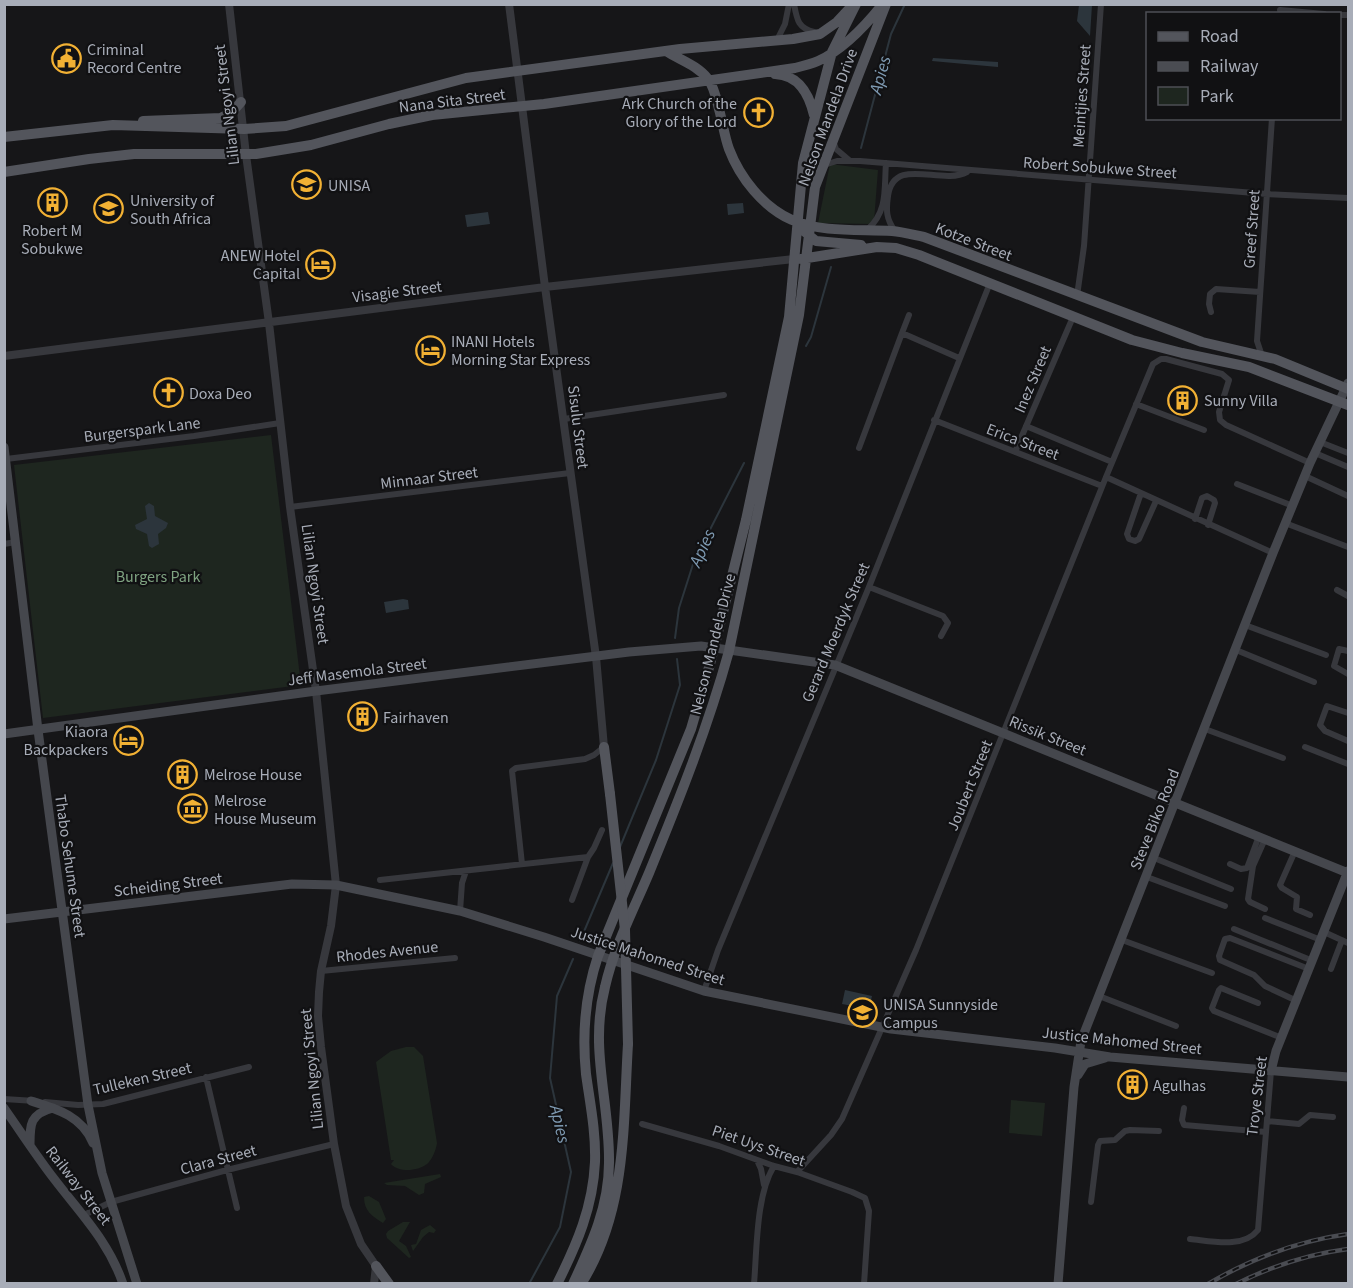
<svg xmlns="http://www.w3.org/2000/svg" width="1353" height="1288" font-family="'Source Sans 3',sans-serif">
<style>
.green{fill:#1e261f}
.water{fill:#2c353c}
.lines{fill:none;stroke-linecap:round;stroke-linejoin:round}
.stream{stroke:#2c353c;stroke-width:2}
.minor{stroke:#37383d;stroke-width:6}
.tertiary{stroke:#37383d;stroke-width:8}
.secondary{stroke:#45474d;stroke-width:9}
.primary{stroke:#53555c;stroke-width:10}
.rail-casing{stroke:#4a4c52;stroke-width:4.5}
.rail{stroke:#111113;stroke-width:2;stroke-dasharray:7;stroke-linecap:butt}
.primary-bridge{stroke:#53555c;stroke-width:10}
.labels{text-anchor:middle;stroke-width:4.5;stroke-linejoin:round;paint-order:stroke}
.poi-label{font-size:16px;fill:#a8adb8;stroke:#111113;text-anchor:start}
.street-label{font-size:16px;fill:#a8adb8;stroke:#111113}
.park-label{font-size:16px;fill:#7fa381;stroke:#111113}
.water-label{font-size:18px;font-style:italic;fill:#7f9bb3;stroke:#111113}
</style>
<rect width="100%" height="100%" fill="#161618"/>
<path class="green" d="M830 164 878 170 874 221 870 224 818 223Z
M271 435 301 685 43 718 14 465Z
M406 1047H414L423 1056 437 1143C436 1150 432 1160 427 1164 418 1171 399 1173 391 1164L394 1160H391L376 1062 391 1051Z
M1011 1100 1045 1103 1042 1136 1009 1133Z
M440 1174 441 1177 425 1184 424 1193 419 1195 405 1186 387 1185 384 1183Z
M369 1196 379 1202 386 1219 383 1223C372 1216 364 1211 364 1197Z
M403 1222H410L399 1241 406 1246 411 1257 409 1258 387 1238 386 1234 388 1231Z
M430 1225 436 1230 434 1233 429 1232 423 1237 413 1251 411 1245 416 1244 421 1230Z"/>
<path class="water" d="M1079 5H1092L1090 36 1077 21Z
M933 58 998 62V67L932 61Z
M743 203 744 213 728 215 727 204Z
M488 212 490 224 467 227 465 215Z
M149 503 154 506 155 516 168 523 166 528 158 534 159 544 152 548 149 546 147 534 136 529 135 525 147 519 145 506Z
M403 599 408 600 409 609 386 613 384 602Z
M845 990 872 996 869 1009 842 1004Z"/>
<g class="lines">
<path class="stream" d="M861 148 891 34 905 4
M806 346 811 337 831 267
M675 638 679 608 694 561 744 463
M620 847 656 760 680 685 677 659
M580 941 613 863
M529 1284 560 1227 571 1172 550 1078 557 996 573 959"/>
<path class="minor" d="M794 4C797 20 798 28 814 32
M1280 10 1324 14
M1340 15H1348
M777 40 785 24 789 4
M833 141 836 149 849 160
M824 165 837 161H860L1267 194 1348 198
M868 229C888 211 884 189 886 163
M895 231C886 219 886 210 888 196 894 155 941 186 967 172
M1077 296 1084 246 1101 4
M1211 312 1209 304 1210 294 1216 289 1260 292
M902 333 909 315
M1262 356 1257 341 1272 118
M1136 404 1204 430
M564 419 724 395
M934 420 1102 486
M1026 426 1112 462
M1320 442 1348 453
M859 448 902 333 959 358
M1015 452 1073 317
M1315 453 1348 467
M6 459 194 436 280 423
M1305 476 1348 496
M1106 477 1273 553
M1237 484 1293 506
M1141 493 1127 534 1129 539 1135 541 1139 539 1156 501
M290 507 570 473
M1195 519 1202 498 1207 496 1214 500 1215 503 1208 525
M1285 523 1348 547
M4 544 16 542
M869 587 943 616 948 623 941 636
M1337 590 1348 596
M1245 625 1326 655
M1236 650 1314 682
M1348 651 1339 649 1334 666 1348 674
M1348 713 1327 706 1320 725 1325 731 1348 741
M1205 729 1283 758
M1305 747 1348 764
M1295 851 1280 885 1282 888 1297 897 1296 909 1310 915
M1154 858 1231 889
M522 864 512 771 516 768 585 759 594 755 604 747
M1230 864 1241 869 1247 868 1259 836
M1147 877 1225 906
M380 880 588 857
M572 900 588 857 594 848 602 830
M1265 909 1250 902 1248 899 1253 866 1265 839
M460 911 462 883 466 871
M1265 918 1321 940
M1234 929 1313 961
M1324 932 1348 943
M1122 940 1212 973
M1331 969 1342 940
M321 971 455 958
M704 991 718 950 869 587 990 283
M1099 996 1176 1026
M1297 1001 1265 986 1254 975 1220 960 1219 956 1225 939 1230 938 1309 969
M1258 1003 1221 988 1219 990 1212 1008 1214 1011 1282 1038
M206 1077 237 1208
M4 1099 35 1101
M45 1102 78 1105 103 1104 249 1067
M1184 1108 1182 1120 1184 1125 1266 1132
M1267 1121 1299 1124 1310 1115 1333 1117
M642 1124 719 1146 774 1166 797 1172 852 1192 865 1198 869 1211 864 1284
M757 1160 761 1169 764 1185
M797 1172 831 1135 842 1119 916 950 1106 477 1153 364 1161 359H1166L1222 374 1229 380 1219 412 1220 420 1226 425 1310 463
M1091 1202 1098 1145 1100 1141 1115 1140 1125 1131 1130 1130 1159 1131
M84 1215 111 1202 227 1170 334 1144
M1190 1239C1211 1241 1243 1249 1258 1230L1271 1071
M754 1284C757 1249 756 1195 774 1166"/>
<path class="tertiary" d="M229 4 246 155 269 323 290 507 316 691 336 885 331 926 321 971 319 992 318 1016 321 1047 334 1144 346 1206 361 1244 376 1266 374 1284
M509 4 545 287 596 657 604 747
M4 356 545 287 794 259"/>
<path class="secondary" d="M4 447 38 730 88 1105 102 1173 137 1284
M4 734 316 691 629 652 701 646 835 665 1348 873
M4 919 292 884 336 885 460 911 544 937 704 991 891 1029 1055 1048 1110 1057 1348 1077
M1271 1071 1276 1051 1348 871
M1078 1075 1085 1064 1105 1058
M31 1101C57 1109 82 1116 93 1143
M4 1108C21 1132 37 1157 55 1180 81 1214 109 1242 123 1284
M30 1144C30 1124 30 1114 53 1108
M1058 1284 1074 1087 1081 1041 1273 553 1310 463 1348 383"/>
<path class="primary" d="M666 51C680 60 697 65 708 79 715 88 717 102 720 113 723 125 725 138 729 149 740 178 763 207 792 220 823 233 860 229 892 231 903 232 914 235 924 237L1202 342 1275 359 1348 389
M775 74C799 75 809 94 814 115
M143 121 221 118 232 112 241 102
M4 137 113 125 244 129 286 126 466 78 680 49 793 39 820 34 837 22 851 7
M4 172 89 159 134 154H256L311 145 389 124 432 115 544 104 795 68C803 66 811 64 818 61 843 50 866 25 882 5
M805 232 816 241 861 245
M801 259 877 247 896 248 919 255 1132 340 1182 353 1249 367 1348 405
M604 747 610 794
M376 1266 389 1284
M557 1284C577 1244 593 1207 595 1162 596 1132 590 1103 586 1074 582 1034 585 995 598 956L691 729 710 664 746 520 789 317 803 163 832 52 856 4
M573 1284C591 1245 609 1207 609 1163 610 1102 589 1049 605 987 614 947 633 911 649 873 679 800 708 727 729 651L799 315 815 187 886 4
M581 1284C627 1212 623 1125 628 1044"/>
<defs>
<path id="rail" d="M1208 1284C1252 1258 1298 1241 1348 1234
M1236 1284C1272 1266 1309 1254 1348 1249"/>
</defs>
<use href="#rail" class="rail-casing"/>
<use href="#rail" class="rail"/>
<path class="primary-bridge" d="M610 794 625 930 628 1044"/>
</g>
<defs>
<symbol id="civic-ring" viewBox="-11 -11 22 22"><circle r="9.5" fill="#111113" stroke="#f2b134" stroke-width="1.5"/><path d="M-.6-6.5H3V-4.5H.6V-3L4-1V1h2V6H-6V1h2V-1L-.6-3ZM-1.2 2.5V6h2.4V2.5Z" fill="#f2b134"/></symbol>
<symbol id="church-ring" viewBox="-11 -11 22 22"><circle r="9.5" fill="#111113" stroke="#f2b134" stroke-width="1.5"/><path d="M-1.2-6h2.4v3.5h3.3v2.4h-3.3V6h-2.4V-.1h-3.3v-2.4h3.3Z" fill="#f2b134"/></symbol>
<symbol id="university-ring" viewBox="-11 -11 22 22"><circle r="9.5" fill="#111113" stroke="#f2b134" stroke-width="1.5"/><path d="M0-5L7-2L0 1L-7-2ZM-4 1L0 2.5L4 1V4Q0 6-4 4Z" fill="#f2b134"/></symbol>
<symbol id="building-ring" viewBox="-11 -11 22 22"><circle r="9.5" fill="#111113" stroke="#f2b134" stroke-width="1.5"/><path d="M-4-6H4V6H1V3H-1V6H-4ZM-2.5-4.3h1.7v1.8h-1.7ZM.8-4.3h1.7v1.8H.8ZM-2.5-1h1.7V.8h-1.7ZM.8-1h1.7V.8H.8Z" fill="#f2b134"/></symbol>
<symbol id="hotel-ring" viewBox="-11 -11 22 22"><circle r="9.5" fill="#111113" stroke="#f2b134" stroke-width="1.5"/><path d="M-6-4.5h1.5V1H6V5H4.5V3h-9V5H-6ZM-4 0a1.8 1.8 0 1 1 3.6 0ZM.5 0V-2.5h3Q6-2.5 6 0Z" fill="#f2b134"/></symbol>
<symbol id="museum-ring" viewBox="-11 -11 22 22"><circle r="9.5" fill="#111113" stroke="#f2b134" stroke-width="1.5"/><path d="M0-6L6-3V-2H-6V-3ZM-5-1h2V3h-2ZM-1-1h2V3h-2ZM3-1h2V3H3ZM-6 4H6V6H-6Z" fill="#f2b134"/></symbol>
</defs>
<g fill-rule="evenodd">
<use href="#civic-ring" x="50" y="42" width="33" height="33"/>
<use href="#church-ring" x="742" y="96" width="33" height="33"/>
<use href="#university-ring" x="290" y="168" width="33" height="33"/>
<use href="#building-ring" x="36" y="186" width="33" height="33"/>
<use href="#university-ring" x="92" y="192" width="33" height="33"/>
<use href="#hotel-ring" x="304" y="248" width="33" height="33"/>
<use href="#hotel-ring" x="414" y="334" width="33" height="33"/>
<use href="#church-ring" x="152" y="376" width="33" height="33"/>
<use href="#building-ring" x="1166" y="384" width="33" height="33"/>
<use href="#building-ring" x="346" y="700" width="33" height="33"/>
<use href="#hotel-ring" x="112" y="724" width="33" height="33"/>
<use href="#building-ring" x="166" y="758" width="33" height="33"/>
<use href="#museum-ring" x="176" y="792" width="33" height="33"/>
<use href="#university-ring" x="846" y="996" width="33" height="33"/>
<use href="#building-ring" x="1116" y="1068" width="33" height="33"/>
</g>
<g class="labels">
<g class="poi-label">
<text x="87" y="55">Criminal<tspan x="87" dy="18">Record Centre</tspan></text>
<text x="737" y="109" text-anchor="end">Ark Church of the<tspan x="737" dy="18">Glory of the Lord</tspan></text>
<text x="328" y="191">UNISA</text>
<text x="130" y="206">University of<tspan x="130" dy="18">South Africa</tspan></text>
<text x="52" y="236" text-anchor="middle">Robert M<tspan x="52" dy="18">Sobukwe</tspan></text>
<text x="300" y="261" text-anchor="end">ANEW Hotel<tspan x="300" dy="18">Capital</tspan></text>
<text x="451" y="347">INANI Hotels<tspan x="451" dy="18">Morning Star Express</tspan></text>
<text x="189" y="399">Doxa Deo</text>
<text x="1204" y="406">Sunny Villa</text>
<text x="383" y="723">Fairhaven</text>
<text x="108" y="737" text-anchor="end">Kiaora<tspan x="108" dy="18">Backpackers</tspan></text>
<text x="204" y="780">Melrose House</text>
<text x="214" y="806">Melrose<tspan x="214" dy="18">House Museum</tspan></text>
<text x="883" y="1010">UNISA Sunnyside<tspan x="883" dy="18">Campus</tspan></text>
<text x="1153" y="1091">Agulhas</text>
</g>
<g class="street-label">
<text transform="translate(1081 96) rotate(-86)" y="6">Meintjies Street</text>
<text transform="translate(452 100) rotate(-7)" y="6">Nana Sita Street</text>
<text transform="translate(226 105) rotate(-97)" y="6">Lilian Ngoyi Street</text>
<text transform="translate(827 117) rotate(-70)" y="6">Nelson Mandela Drive</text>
<text transform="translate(1100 167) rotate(4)" y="6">Robert Sobukwe Street</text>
<text transform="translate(1251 229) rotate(-86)" y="6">Greef Street</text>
<text transform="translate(974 241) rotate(21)" y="6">Kotze Street</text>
<text transform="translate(397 291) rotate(-7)" y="6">Visagie Street</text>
<text transform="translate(1032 379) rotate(-67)" y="6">Inez Street</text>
<text transform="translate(579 427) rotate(83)" y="6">Sisulu Street</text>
<text transform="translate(142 429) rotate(-7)" y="6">Burgerspark Lane</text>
<text transform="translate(1023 441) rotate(21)" y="6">Erica Street</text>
<text transform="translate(429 477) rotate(-7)" y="6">Minnaar Street</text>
<text transform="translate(316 584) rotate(82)" y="6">Lilian Ngoyi Street</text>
<text transform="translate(835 632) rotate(-67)" y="6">Gerard Moerdyk Street</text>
<text transform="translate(712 644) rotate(-76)" y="6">Nelson Mandela Drive</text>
<text transform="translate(357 671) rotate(-7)" y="6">Jeff Masemola Street</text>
<text transform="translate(1048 735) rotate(22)" y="6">Rissik Street</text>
<text transform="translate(969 785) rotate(-68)" y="6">Joubert Street</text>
<text transform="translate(1154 819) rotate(-68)" y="6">Steve Biko Road</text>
<text transform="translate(71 866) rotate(82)" y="6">Thabo Sehume Street</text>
<text transform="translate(168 884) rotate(-7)" y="6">Scheiding Street</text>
<text transform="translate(387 951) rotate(-6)" y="6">Rhodes Avenue</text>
<text transform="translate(648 955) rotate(18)" y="6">Justice Mahomed Street</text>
<text transform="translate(1122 1040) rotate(6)" y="6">Justice Mahomed Street</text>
<text transform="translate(311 1069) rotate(-96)" y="6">Lilian Ngoyi Street</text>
<text transform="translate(142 1078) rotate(-13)" y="6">Tulleken Street</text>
<text transform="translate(1256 1096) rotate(-83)" y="6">Troye Street</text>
<text transform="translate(759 1145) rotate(19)" y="6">Piet Uys Street</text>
<text transform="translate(218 1159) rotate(-15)" y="6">Clara Street</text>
<text transform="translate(79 1185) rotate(52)" y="6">Railway Street</text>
</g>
<g class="park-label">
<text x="158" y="582">Burgers Park</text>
</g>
<g class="water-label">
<text transform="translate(880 75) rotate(-75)" y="6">Apies</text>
<text transform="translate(702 548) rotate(-66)" y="6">Apies</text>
<text transform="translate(560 1124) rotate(77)" y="6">Apies</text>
</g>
</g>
<rect width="1353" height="1288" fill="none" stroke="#a8adb8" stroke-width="12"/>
<rect x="1146" y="12" width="195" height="108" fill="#111113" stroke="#4d4f55" stroke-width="1.5"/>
<rect x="1158" y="32" width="30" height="9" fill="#53555c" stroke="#4d4f55" stroke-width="1.5"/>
<text x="1200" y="42" font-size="18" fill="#a8adb8">Road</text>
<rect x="1158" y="62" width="30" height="9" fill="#4a4c52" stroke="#4d4f55" stroke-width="1.5"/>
<text x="1200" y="72" font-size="18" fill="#a8adb8">Railway</text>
<rect x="1158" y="87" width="30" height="18" fill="#1e261f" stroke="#4d4f55" stroke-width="1.5"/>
<text x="1200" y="102" font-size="18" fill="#a8adb8">Park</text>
</svg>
